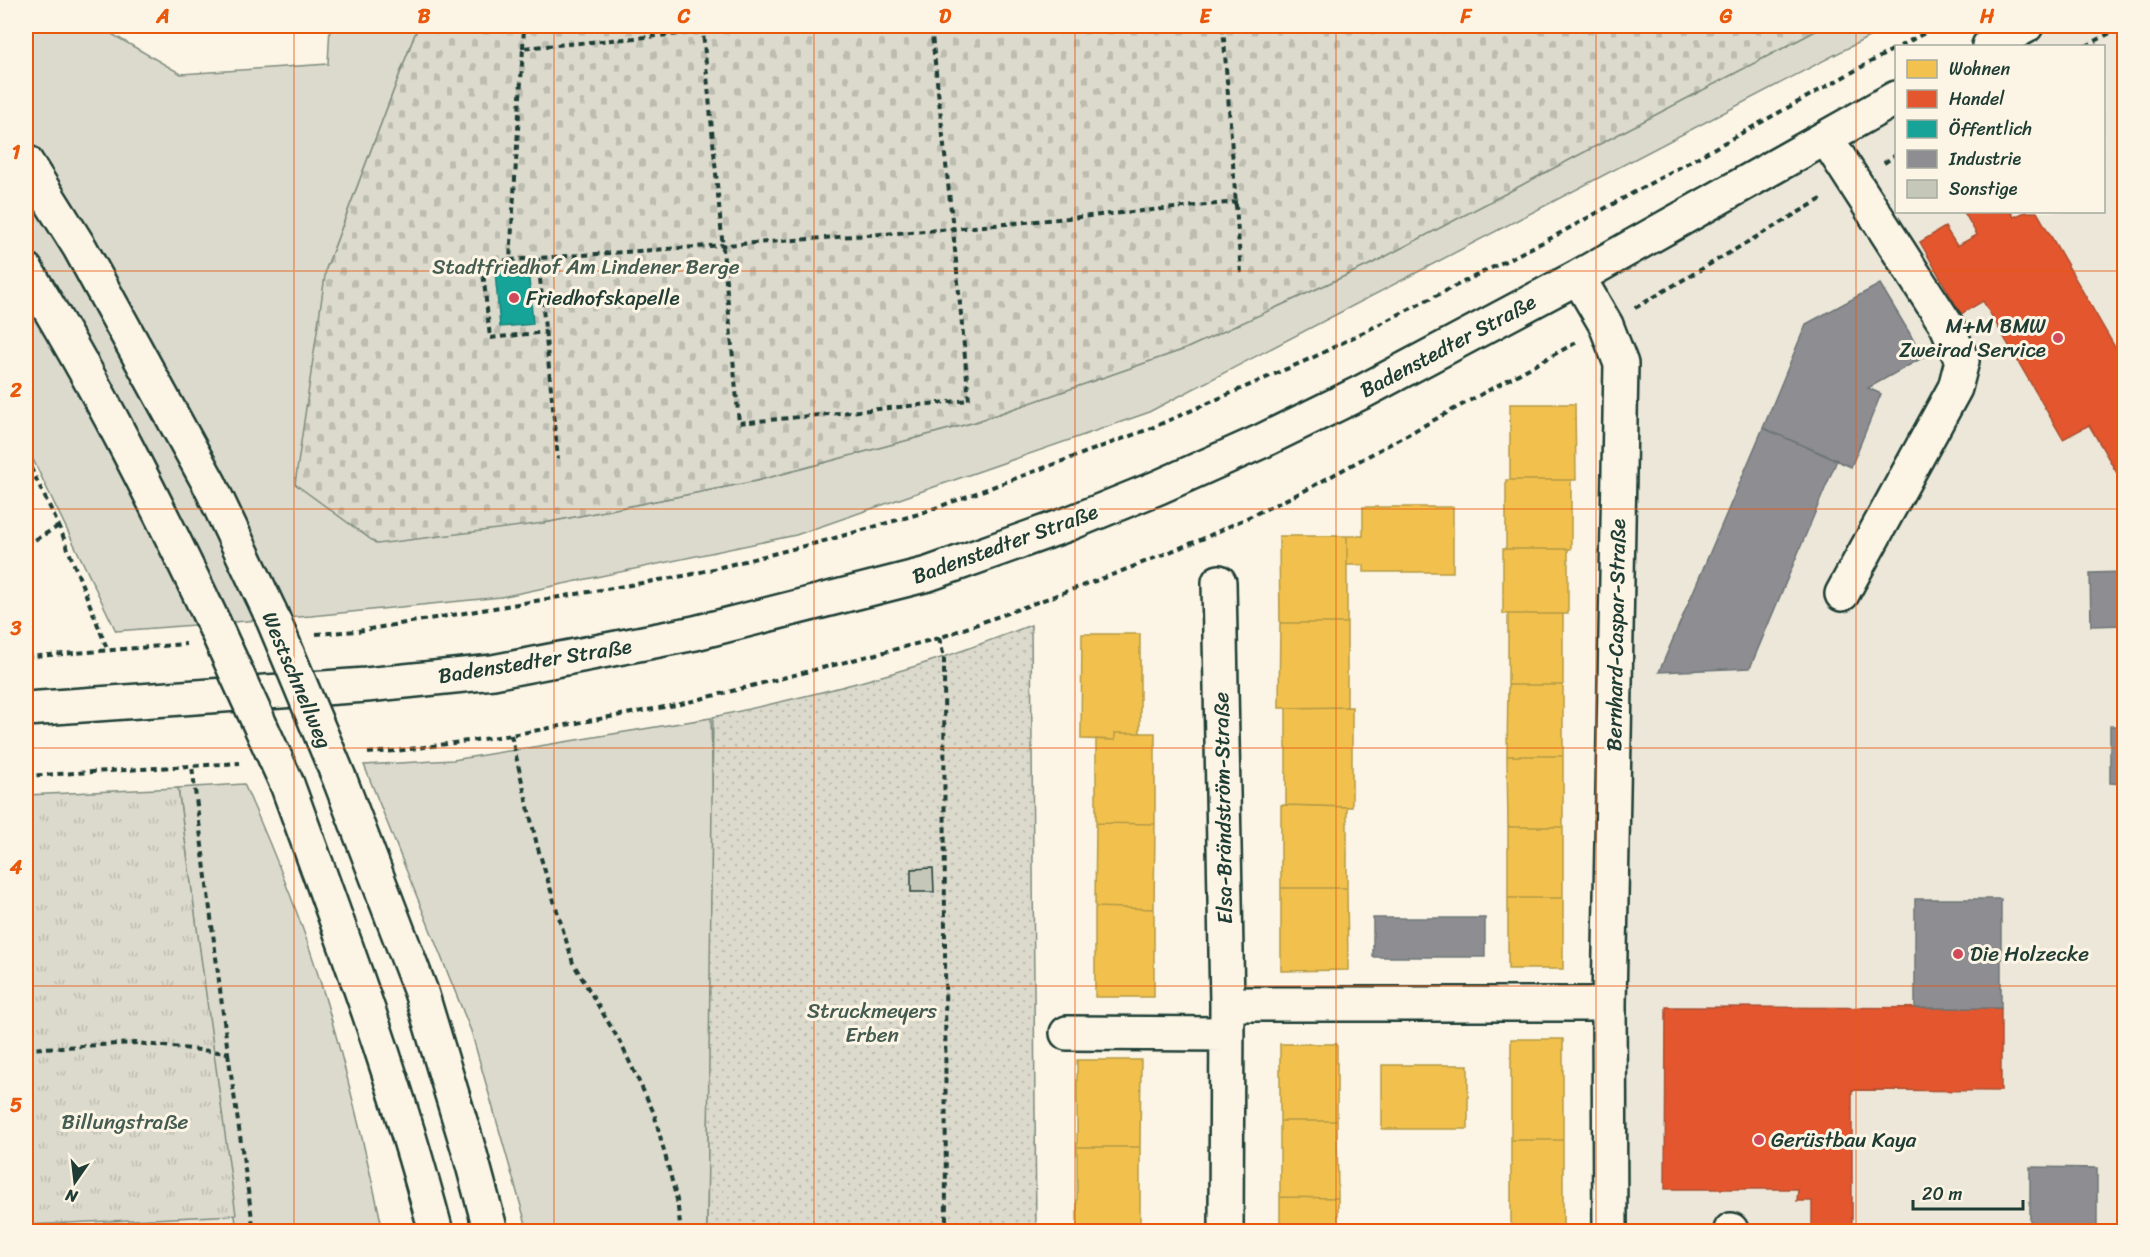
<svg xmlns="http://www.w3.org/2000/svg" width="2150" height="1257" font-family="Sriracha,sans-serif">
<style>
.built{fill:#ece7d8}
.grass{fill:#dcdacc;stroke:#7e8c80;stroke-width:1.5}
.cemetery{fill:url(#cemetery-stones);stroke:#7e8c80;stroke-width:1.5}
.park{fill:url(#park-tufts);stroke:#7e8c80;stroke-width:1.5}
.garden{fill:url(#garden-dots);stroke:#7e8c80;stroke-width:1.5}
.homes{fill:#f2c14e;stroke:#b39946;stroke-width:1.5}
.shops{fill:#e4572e;stroke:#a94f30;stroke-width:1.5}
.public{fill:#17a398;stroke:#19847a;stroke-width:1.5}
.industry{fill:#8d8d92;stroke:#6c7576;stroke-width:1.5}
.building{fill:#c5c7b9;stroke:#1f3d34;stroke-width:1.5}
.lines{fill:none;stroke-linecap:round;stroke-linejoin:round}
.minor-casing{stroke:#1f3d34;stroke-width:38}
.highway-casing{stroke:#1f3d34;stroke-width:38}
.path{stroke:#1f3d34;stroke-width:4;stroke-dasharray:6 4.5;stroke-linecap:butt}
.minor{stroke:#fcf5e5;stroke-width:33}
.highway{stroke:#fcf5e5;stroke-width:33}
.highway-bridge-casing{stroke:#1f3d34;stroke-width:38;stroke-linecap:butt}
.highway-bridge{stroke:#fcf5e5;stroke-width:33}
.grid{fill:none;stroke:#e8590c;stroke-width:1.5;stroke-opacity:0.55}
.poi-dot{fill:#d1495b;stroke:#fcf5e5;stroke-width:2}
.labels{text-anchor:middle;stroke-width:6;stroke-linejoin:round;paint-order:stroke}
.park-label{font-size:21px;fill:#455c52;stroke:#fcf5e5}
.poi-label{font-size:21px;fill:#1f3d34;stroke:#fcf5e5;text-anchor:start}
.street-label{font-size:21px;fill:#1f3d34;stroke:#fcf5e5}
.neatline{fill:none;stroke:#e8590c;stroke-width:2}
.grid-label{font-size:20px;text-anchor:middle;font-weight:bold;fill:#e8590c}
</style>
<defs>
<pattern id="cemetery-stones" width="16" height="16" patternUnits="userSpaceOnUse" patternTransform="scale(1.5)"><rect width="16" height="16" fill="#dcdacc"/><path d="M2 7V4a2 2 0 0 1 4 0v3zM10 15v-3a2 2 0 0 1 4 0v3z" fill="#bcbcb0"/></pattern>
<pattern id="park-tufts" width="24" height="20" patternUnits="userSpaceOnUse" patternTransform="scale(1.5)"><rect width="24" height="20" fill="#dcdacc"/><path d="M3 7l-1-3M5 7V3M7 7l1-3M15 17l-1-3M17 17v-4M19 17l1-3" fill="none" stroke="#bcbcb0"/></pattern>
<pattern id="garden-dots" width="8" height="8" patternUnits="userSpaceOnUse" patternTransform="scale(1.5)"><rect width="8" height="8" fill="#dcdacc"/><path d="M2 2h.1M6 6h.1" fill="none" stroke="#bcbcb0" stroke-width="1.8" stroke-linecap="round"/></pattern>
</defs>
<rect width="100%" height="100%" fill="#fcf5e5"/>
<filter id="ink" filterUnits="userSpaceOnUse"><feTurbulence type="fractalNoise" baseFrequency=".0167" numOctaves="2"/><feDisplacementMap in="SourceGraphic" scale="12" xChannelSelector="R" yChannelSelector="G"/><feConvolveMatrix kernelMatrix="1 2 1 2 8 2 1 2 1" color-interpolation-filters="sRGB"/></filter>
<g filter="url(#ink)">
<path class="built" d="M2026 26H2124V1231H1610L1621 364 1578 277 1896 98V212H2104V46H1989Z
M236 1215 237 1231 26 1232V1225Z"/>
<path class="grass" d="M26 26H98L181 74 328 64 330 26H418L326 269 544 523 756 481 975 422 1185 349 1371 264 1825 26H1890L1147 413 796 535 501 597 311 616 116 631 26 445Z
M711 718 713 814 707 1231H528L471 1031 364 765 453 760Z
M244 784C273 849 300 915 321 984 346 1065 365 1148 383 1231H237L178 788Z"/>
<path class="cemetery" d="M418 26H1825L1371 264 1185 349 975 422 756 481 544 523 377 544 295 484 326 269Z"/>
<path class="park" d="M178 788 236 1215 26 1225V795Z"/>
<path class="garden" d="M1031 625 1036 1231 707 1232 713 717C791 700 869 682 944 657 973 647 1002 636 1031 625Z"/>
<path class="homes" d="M1510 404H1575L1576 480H1510Z
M1506 480H1571V549H1506Z
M1363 507H1453V572H1364V565H1347V536H1363Z
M1279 536H1347V623H1280Z
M1503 549H1568V614H1503Z
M1508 614H1563V685H1508Z
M1280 623H1347V707L1279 708Z
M1082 634H1140V733H1115V740L1081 739Z
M1508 685H1563V756H1507Z
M1352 707V807L1286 805V708Z
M1115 733H1155V824L1096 823V739L1115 740Z
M1507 756H1563V827H1508Z
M1281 805 1347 807V888H1281Z
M1096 823 1155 824 1154 909 1095 907Z
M1508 827H1563V898H1508Z
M1281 888H1347L1348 970 1281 971Z
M1508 898H1563V969H1508Z
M1095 907 1154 909V997H1095Z
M1511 1039H1563V1140H1511Z
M1280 1044H1337V1121H1280Z
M1077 1060H1141L1140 1147H1077Z
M1382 1065H1468V1129H1382Z
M1280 1121H1337L1338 1198 1280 1197Z
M1511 1140H1563V1232H1511Z
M1077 1147H1140V1228H1116V1232H1077Z
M1280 1197 1338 1198V1232H1280Z
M1116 1228H1155V1232H1116Z"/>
<path class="shops" d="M1964 212H2011L2014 217 2025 212H2037L2124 363V471L2118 475 2089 425 2063 439 1983 301 1961 314 1920 242 1945 227 1957 246 1977 235Z
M1666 1007 2001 1008V1091L1852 1090V1232H1812V1201H1797L1798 1189H1665Z"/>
<path class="public" d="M528 268 533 324 500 327 495 271Z"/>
<path class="industry" d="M1880 284 1924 357 1868 388 1881 394 1851 467 1763 428 1806 324Z
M1763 428 1837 460 1750 668 1659 672Z
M2124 572V625L2091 626 2090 573Z
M2110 726H2124V784L2110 783Z
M1915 899H2001V1008H1915Z
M1373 918H1485V957H1373Z
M2030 1167 2097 1168V1232H2030Z"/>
<path class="building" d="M933 868 934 892H911V869Z"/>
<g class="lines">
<defs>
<path id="minor" d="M1989 46 2026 26
M1826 138 1947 326 1962 361 1955 388 1842 594
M1578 277 1606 325 1621 364 1609 1004 1610 1232
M1219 582 1227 1004 1226 1232
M26 709 366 685 493 672 695 633 928 574 1068 524 1159 487 1262 441 1362 392 1578 277 1896 98
M1227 1004H1609
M1067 1033 1227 1034
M1731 1230V1232"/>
<path id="highway" d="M26 162 80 248 210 485 270 612
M26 270C96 383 156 502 213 622
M340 780 421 992 470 1154 491 1232
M287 784C341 932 396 1079 436 1232"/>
</defs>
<use href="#minor" class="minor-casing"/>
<use href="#highway" class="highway-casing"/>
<path class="path" d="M702 26 703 32 523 48 510 260 953 229 931 26
M782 26 703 32 739 423 969 400 953 229 1237 202
M1223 26 1241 274
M1900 46 1938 26
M2086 46 2123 26
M523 48 524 26
M1884 163 1896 155
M538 258 558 459
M510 260 482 262 490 338 546 332
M1635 308 1823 198
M26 458 59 526 108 651
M26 545 59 526
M316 634 358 631 689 575 828 540 922 513 1149 429 1314 357 1553 237 1896 48
M939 638 944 657 946 1232
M26 657 186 644
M511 735 537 845 573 963 620 1042 654 1113 677 1200 681 1232
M368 753 396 751 511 735 681 704 939 638 1117 573 1202 539 1304 491 1577 342
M26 776 240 763
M26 1049 136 1043 228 1053 192 766
M228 1053 254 1232"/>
<use href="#minor" class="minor"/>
<use href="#highway" class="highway"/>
<defs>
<path id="highway-bridge" d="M270 612 340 780
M213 622 287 784"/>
</defs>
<use href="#highway-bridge" class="highway-bridge-casing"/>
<use href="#highway-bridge" class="highway-bridge"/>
</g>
</g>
<path class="grid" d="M294 26V1232M554 26V1232M814 26V1232M1075 26V1232M1336 26V1232M1596 26V1232M1856 26V1232M26 271H2124M26 509H2124M26 748H2124M26 986H2124"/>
<g class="poi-dot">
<circle cx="514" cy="298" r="6"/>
<circle cx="2058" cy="338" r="6"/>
<circle cx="1958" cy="954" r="6"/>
<circle cx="1759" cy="1140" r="6"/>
</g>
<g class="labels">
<g class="park-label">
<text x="586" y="274">Stadtfriedhof Am Lindener Berge</text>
<text x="872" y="1018">Struckmeyers<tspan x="872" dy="24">Erben</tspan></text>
<text x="125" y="1129">Billungstraße</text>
</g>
<g class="poi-label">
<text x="526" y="305">Friedhofskapelle</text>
<text x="2046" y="333" text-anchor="end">M+M BMW<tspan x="2046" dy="24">Zweirad Service</tspan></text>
<text x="1970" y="961">Die Holzecke</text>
<text x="1771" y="1147">Gerüstbau Kaya</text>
</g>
<g class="street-label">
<text transform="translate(1448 346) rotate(-28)" y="7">Badenstedter Straße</text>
<text transform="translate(1005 544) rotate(-20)" y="7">Badenstedter Straße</text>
<text transform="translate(1616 635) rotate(-89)" y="7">Bernhard-Caspar-Straße</text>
<text transform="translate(535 661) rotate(-9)" y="7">Badenstedter Straße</text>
<text transform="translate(297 680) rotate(67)" y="7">Westschnellweg</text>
<text transform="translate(1223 808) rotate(-91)" y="7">Elsa-Brändström-Straße</text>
</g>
</g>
<rect width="2150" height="1257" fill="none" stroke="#fcf5e5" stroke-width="66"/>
<rect x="1895" y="45" width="210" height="168" fill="#fcf5e5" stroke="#a4ab9e" stroke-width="1.5"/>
<rect x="1907" y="60" width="30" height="18" fill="#f2c14e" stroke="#a4ab9e" stroke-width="1.5"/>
<text x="1949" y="75" font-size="18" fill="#1f3d34">Wohnen</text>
<rect x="1907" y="90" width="30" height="18" fill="#e4572e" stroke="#a4ab9e" stroke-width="1.5"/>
<text x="1949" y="105" font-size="18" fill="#1f3d34">Handel</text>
<rect x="1907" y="120" width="30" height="18" fill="#17a398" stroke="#a4ab9e" stroke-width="1.5"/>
<text x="1949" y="135" font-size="18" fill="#1f3d34">Öffentlich</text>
<rect x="1907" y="150" width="30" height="18" fill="#8d8d92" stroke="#a4ab9e" stroke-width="1.5"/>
<text x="1949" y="165" font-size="18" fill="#1f3d34">Industrie</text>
<rect x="1907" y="180" width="30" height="18" fill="#c5c7b9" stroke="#a4ab9e" stroke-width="1.5"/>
<text x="1949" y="195" font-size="18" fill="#1f3d34">Sonstige</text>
<g transform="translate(75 1182) rotate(194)" stroke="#fcf5e5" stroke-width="4.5" paint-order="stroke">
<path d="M0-4.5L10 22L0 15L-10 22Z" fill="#1f3d34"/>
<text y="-9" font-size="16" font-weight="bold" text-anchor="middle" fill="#1f3d34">N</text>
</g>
<path d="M1913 1200v9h110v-9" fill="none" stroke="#1f3d34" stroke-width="3"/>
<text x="1922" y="1200" font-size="18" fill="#1f3d34" stroke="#fcf5e5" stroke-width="4.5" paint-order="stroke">20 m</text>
<rect x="33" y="33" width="2084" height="1191" class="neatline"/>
<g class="grid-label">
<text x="163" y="23">A</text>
<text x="424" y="23">B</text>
<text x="684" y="23">C</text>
<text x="945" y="23">D</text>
<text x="1205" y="23">E</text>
<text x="1466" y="23">F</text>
<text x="1726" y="23">G</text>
<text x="1987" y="23">H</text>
<text x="16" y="159">1</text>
<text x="16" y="397">2</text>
<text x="16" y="635">3</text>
<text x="16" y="874">4</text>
<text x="16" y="1112">5</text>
</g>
</svg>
